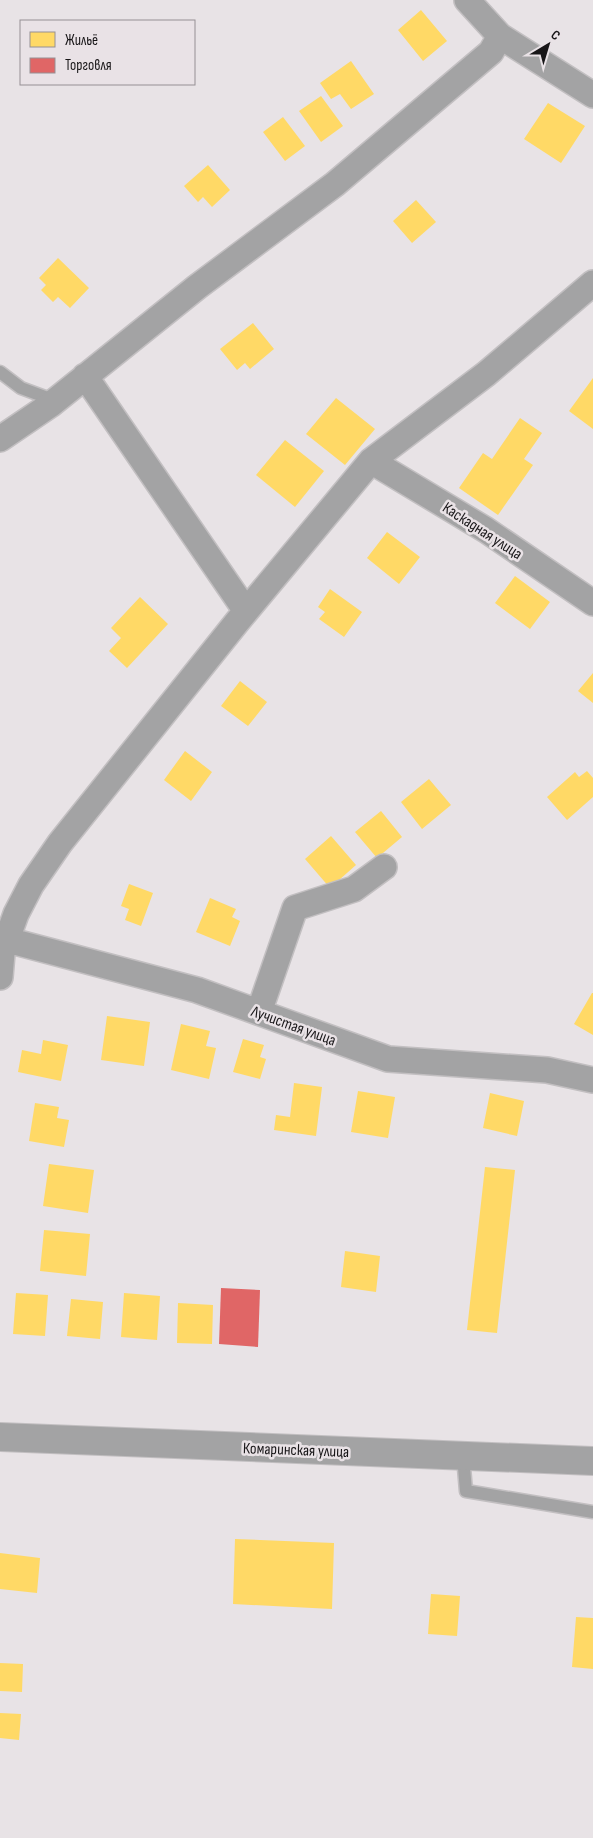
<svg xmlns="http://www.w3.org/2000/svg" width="593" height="1838" font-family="'Sofia Sans Condensed',sans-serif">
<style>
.homes{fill:#ffd966}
.shops{fill:#e06666}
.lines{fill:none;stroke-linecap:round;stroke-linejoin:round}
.service-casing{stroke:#c2bfc1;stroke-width:15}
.minor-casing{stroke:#c2bfc1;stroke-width:28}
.tertiary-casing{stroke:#c2bfc1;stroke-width:30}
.service{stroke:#a3a3a4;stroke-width:12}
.minor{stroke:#a3a3a4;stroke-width:25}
.tertiary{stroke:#a3a3a4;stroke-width:28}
.labels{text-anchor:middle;stroke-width:5;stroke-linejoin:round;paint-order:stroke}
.street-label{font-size:16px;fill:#181618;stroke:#e9e2e6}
</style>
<rect width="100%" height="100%" fill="#e8e3e6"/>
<path class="homes" d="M421 10 447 41 423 61 398 30Z
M351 61 374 94 351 109 340 94 331 99 320 83Z
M321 96 343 126 321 142 299 111Z
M548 103 585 126 561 163 524 139Z
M283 117 305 146 285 161 263 132Z
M208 165 230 190 212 207 203 197 198 202 184 186Z
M416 200 436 222 412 243 393 221Z
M58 258 89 288 70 308 58 297 53 302 41 290 46 285 39 278Z
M253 323 274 349 250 369 245 363 237 370 220 349Z
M593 378V429L569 411Z
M336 398 375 429 345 465 306 434Z
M520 418 542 433 524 459 533 465 498 515 459 488 483 453 492 459Z
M285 440 324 471 295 507 256 475Z
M387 532 420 557 399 584 367 558Z
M515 576 550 602 530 629 495 603Z
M330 589 362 612 344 637 319 619 325 612 318 607Z
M140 597 168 624 127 668 109 651 121 638 111 628Z
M593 673V703L578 691Z
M240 681 267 702 248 726 221 706Z
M185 751 212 772 191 801 164 780Z
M587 771 593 778V797L567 820 547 797 575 772 579 777Z
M429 779 451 805 422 829 401 802Z
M381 811 402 837 377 858 355 832Z
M331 836 356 865 330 888 305 859Z
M129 884 153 893 141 926 125 920 129 909 121 906Z
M210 898 236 909 232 917 240 921 230 946 196 932Z
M592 993H593V1035L574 1024Z
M107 1016 150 1022 144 1066 101 1060Z
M181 1024 210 1031 206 1046 216 1048 209 1079 171 1070Z
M243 1039 264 1045 260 1057 266 1059 260 1079 233 1072Z
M43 1040 68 1045 61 1081 18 1072 22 1050 41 1054Z
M294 1083 322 1087 316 1136 274 1130 276 1115 290 1117Z
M358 1091 395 1097 388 1138 351 1132Z
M490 1093 524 1101 517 1136 483 1128Z
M35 1103 59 1107 57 1118 69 1120 64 1147 29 1141Z
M49 1164 94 1170 88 1213 43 1206Z
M485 1167 515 1170 497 1333 467 1330Z
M44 1230 90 1234 86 1276 40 1271Z
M345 1251 380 1256 376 1292 341 1287Z
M16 1293 48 1295 45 1336 13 1334Z
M124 1293 160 1296 157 1340 121 1337Z
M71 1299 103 1302 100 1339 67 1336Z
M178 1303 213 1305 212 1344 177 1343Z
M235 1539 334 1543 332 1609 233 1604Z
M0 1553 40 1558 37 1593 0 1589Z
M431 1594 460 1596 457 1636 428 1634Z
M576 1617 593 1618V1669L572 1667Z
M0 1663 23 1664 22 1692 0 1691Z
M0 1713 21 1714 19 1740 0 1738Z"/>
<path class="shops" d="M221 1288 260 1290 258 1347 219 1344Z"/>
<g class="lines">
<defs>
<path id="service" d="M0 372 21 388 56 401
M463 1456 466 1491 593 1512"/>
<path id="minor" d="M467 0 500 36 593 95
M85 376 246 611
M0 439 50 405 197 287 335 184 491 52 500 36
M371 461 486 530 593 603
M0 938 197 990 388 1059 547 1070 593 1080
M0 977 2 953 16 914 31 885 60 843 237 622 371 461 486 374 593 283
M259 1012 295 908 354 889 384 867"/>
<path id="tertiary" d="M0 1437 593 1461"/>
</defs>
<use href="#service" class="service-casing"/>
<use href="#minor" class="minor-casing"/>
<use href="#tertiary" class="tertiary-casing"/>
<use href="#service" class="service"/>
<use href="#minor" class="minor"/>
<use href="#tertiary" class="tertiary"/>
</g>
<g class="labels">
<g class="street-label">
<text transform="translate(483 530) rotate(33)" y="6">Каскадная улица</text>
<text transform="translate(294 1025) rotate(20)" y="6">Лучистая улица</text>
<text transform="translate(296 1449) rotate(2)" y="6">Комаринская улица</text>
</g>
</g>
<rect x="20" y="20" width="175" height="65" fill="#e9e2e6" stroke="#959094"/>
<rect x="30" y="32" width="25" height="15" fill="#ffd966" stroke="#959094"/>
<text x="65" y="45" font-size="15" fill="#181618">Жильё</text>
<rect x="30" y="58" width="25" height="15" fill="#e06666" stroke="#959094"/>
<text x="65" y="70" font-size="15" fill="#181618">Торговля</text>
<g transform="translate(548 45) rotate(38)" stroke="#e9e2e6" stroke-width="4" paint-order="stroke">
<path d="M0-4L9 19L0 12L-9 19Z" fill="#181618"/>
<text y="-8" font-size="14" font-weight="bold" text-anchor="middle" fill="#181618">С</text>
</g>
</svg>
